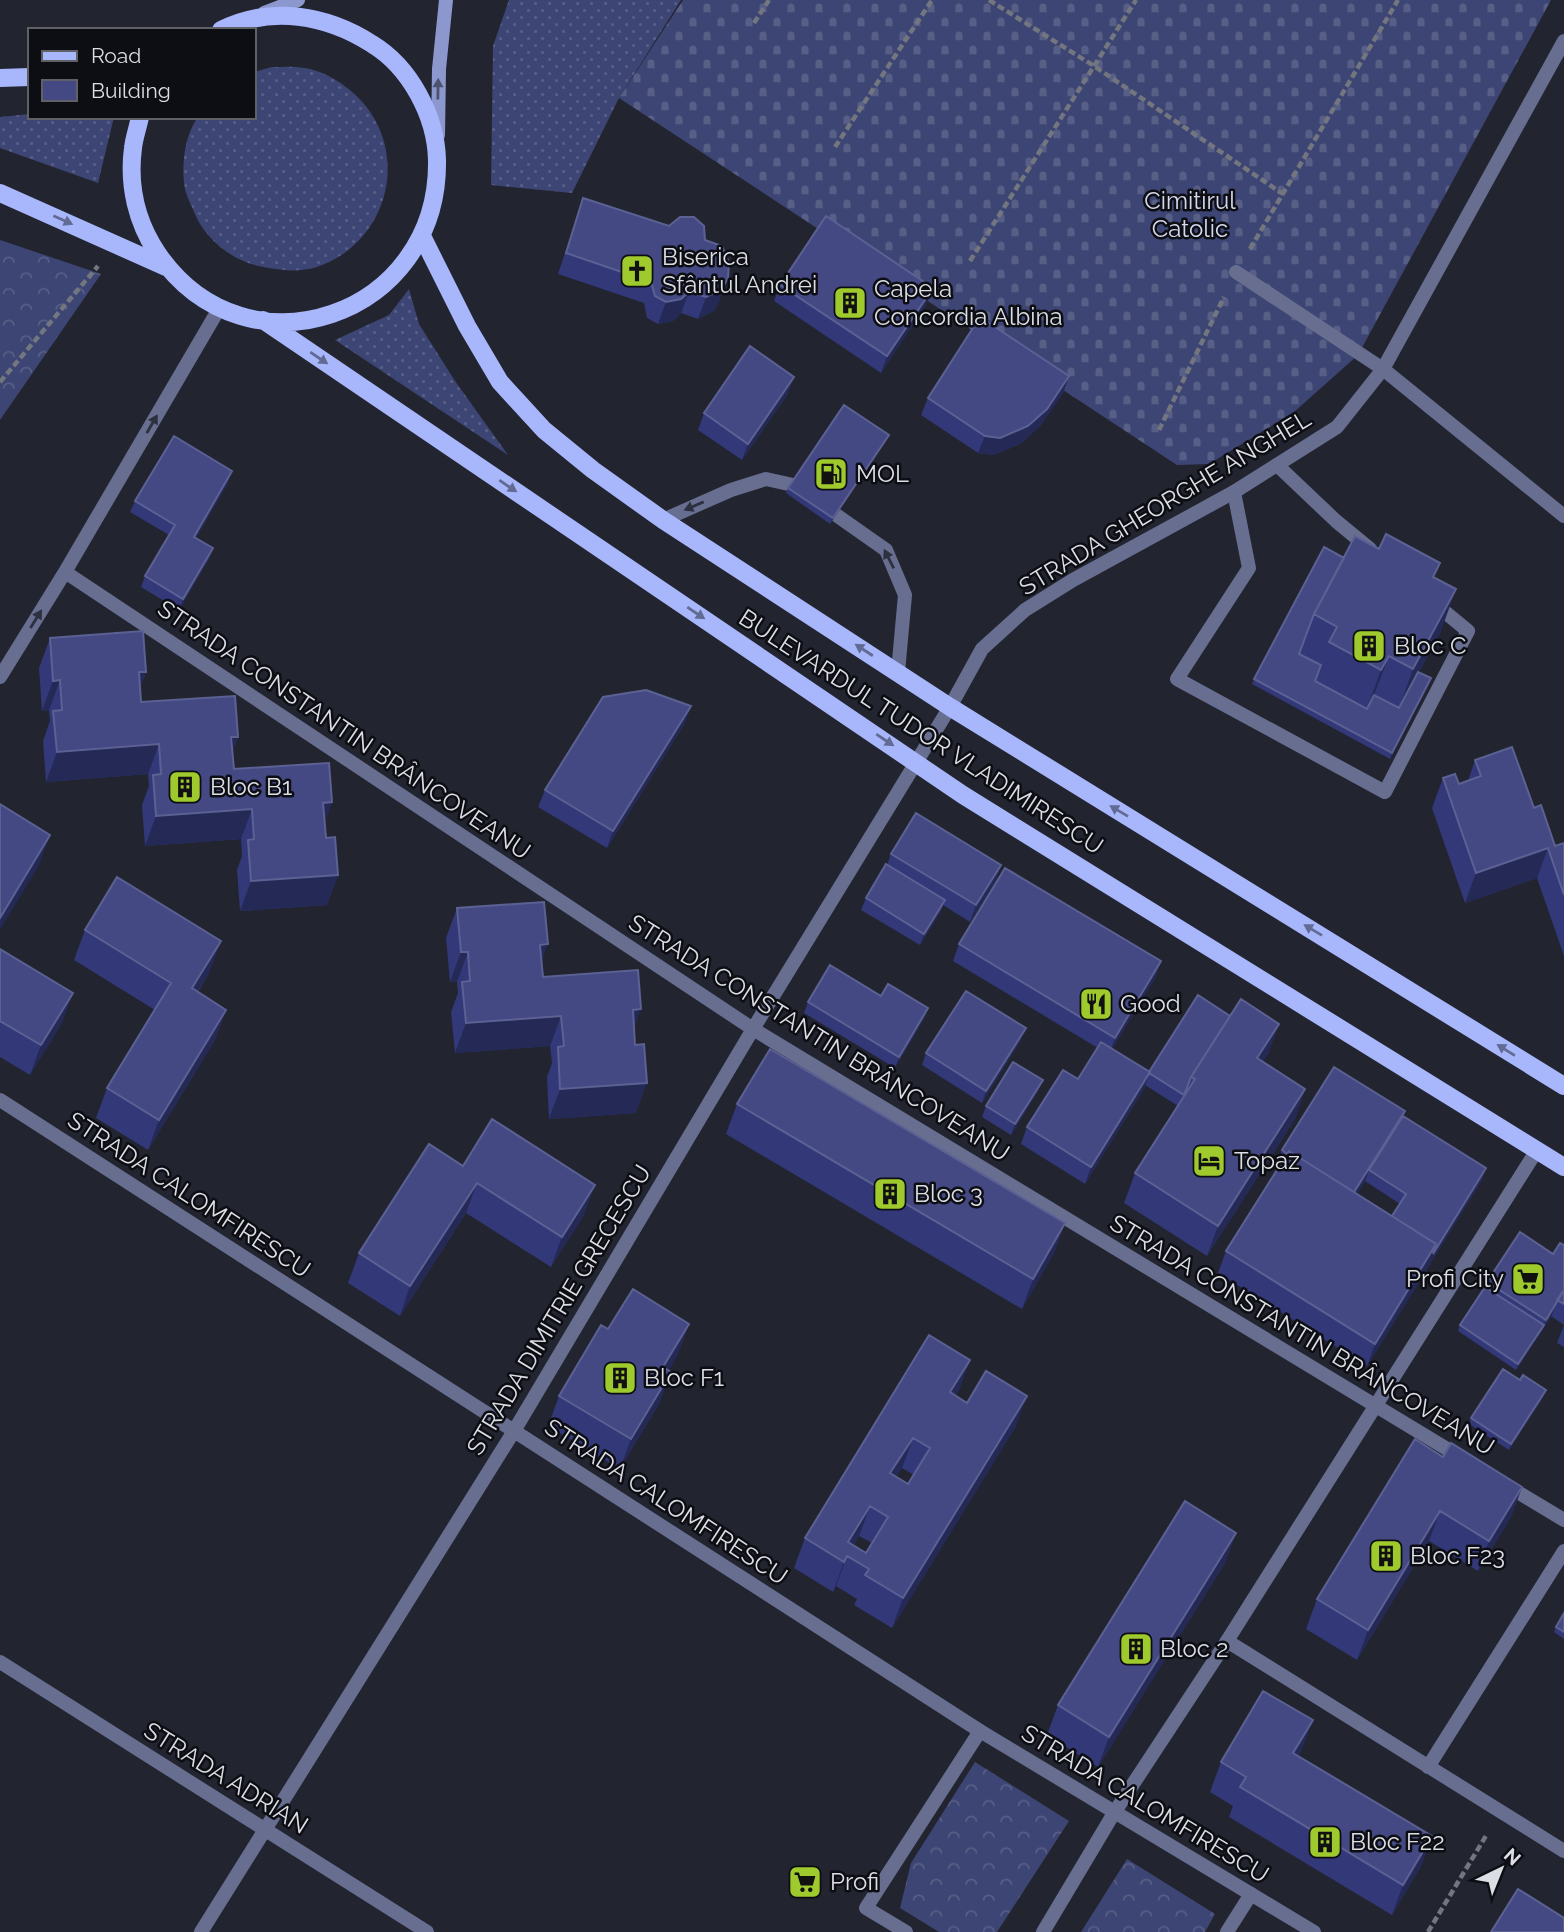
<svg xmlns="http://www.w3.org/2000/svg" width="1564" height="1932" font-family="Raleway,sans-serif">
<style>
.grass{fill:url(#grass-dots)}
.forest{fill:url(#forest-crowns)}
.cemetery{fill:url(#cemetery-stones)}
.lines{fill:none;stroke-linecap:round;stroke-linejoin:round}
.path{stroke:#73767f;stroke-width:4.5;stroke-dasharray:7 3.5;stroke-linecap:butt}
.lane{stroke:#676e90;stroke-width:14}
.street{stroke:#676e90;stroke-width:14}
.secondary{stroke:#8c98cd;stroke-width:14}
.primary{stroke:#a8b7fc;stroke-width:18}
.wall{fill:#323878;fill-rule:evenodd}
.shaded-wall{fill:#242956}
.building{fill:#444984;stroke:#5c6193;stroke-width:2;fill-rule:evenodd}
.oneway{fill:#4c5370}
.oneway2{fill:#626b93}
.oneway3{fill:#2c303f}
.labels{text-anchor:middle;stroke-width:5;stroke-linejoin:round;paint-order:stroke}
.park-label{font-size:24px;fill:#d3d8ed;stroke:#0d0e13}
.poi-label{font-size:24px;fill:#dcdee5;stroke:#0d0e13;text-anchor:start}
.street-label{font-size:24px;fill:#dcdee5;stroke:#0d0e13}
</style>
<defs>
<pattern id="grass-dots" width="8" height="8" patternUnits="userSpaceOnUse" patternTransform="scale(1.75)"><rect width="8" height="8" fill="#3c4573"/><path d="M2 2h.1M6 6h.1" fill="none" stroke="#585f87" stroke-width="1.8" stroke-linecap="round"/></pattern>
<pattern id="forest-crowns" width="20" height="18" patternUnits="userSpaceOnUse" patternTransform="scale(1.75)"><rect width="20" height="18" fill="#3c4573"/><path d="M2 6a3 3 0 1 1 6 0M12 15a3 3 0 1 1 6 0" fill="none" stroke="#585f87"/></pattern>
<pattern id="cemetery-stones" width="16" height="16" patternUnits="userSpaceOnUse" patternTransform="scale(1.75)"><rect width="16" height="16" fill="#3c4573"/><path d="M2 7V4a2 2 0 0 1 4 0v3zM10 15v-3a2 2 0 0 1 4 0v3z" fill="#585f87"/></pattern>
</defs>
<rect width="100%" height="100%" fill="#222530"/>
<path class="grass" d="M509 0H681L619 98 572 193 491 185 493 46Z
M272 67C282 67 294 66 304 68 321 70 338 80 351 91 413 143 393 241 317 267 298 273 277 270 259 266 233 261 205 239 195 214 192 206 187 198 185 189 181 167 184 136 198 117H254V72Z
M30 114V117H114L98 183 0 148V117Z
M409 289 419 324 455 381 508 455 335 340 389 315Z"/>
<path class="forest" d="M0 240 101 274 0 420Z
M975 1762 1069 1821 997 1932H939L900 1908 911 1863Z
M1127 1859 1215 1914 1205 1932H1081Z"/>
<path class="cemetery" d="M683 0H1551L1358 355 1294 412 1209 464 1177 465 619 98Z"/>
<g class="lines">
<path class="path" d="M989 0 1094 66 1283 194
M754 23 769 0
M835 147 932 0
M1250 249 1398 0
M970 261 1136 0
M0 382 98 266
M1159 430 1224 297
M1428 1932 1487 1834"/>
<path class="lane" d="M1236 272 1383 369
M1277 465 1336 521 1370 549
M1234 492 1249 568 1177 679 1385 792 1468 631 1434 603
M822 505 886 550 905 595 898 672
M663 520 731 490 766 479 793 485 805 494
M1227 1641 1564 1851
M1428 1767 1564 1551
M906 1932 866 1908 980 1731
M1227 1932 1251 1894"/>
<path class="street" d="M1383 369 1564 516
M65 572 753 1029 1462 1458
M0 677 65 572 220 307
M0 1100 980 1731 1314 1932
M1506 1485 1564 1520
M0 1662 427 1932
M201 1932 514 1431 753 1029 950 707 982 649 1025 610 1073 580 1234 492 1337 427 1383 369 1564 41
M1043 1932 1114 1813 1227 1641 1537 1150"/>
<path class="secondary" d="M264 13 298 0
M438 135 439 69 446 0"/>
<path class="primary" d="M0 78 30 77
M140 117C138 127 134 138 133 148 128 186 137 223 158 254 247 383 440 316 437 160 436 116 410 67 372 44 327 15 271 5 221 30
M0 193 166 267
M422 236 467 326 500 382 544 430 593 470 663 520 950 707 1564 1086
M263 320 963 795 1564 1167"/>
</g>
<path class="wall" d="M583 198 669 226 705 240 720 299 714 311 698 319 681 313 673 321 658 324 647 318 644 303 558 274Z
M780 285 926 305 881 373 774 301Z
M1069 376 1063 393 1041 425 1022 443 994 455 978 453 921 415 928 398Z
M788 394 742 460 698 430 704 413Z
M889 435 886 441 830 524 786 493 788 488Z
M228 483 196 538 213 548 209 559 179 610 141 587 145 576 169 535 130 512 135 501Z
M1379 549 1456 589 1440 633 1419 672 1429 684 1390 759 1252 684 1254 679 1344 558Z
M50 638 146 672 140 688 141 702 238 737 232 753 234 769 332 802 325 821 326 838 338 875 327 905 240 911 237 870 242 856 241 839 145 846 142 805 149 786 148 774 46 782 43 741 50 721 49 710 42 711 39 668Z
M685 723 607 848 538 807 545 790Z
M1475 760 1534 808 1555 846 1564 843V956L1537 878 1465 903 1432 808 1443 778 1459 784 1468 781Z
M891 854 1001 865 995 882 970 922 943 905 941 911 920 945 861 910 866 898 887 865Z
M457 908 541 961 543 977 634 1028 636 1113 549 1119 547 1077 552 1063 550 1046 455 1053 451 1012 458 993 457 982H450L446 938Z
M85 930 210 971 198 992 226 1010 215 1040 148 1150 96 1118 107 1088 155 1010 74 960Z
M959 944 1161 961 1155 978 1112 1049 1149 1072 1230 1016 1279 1024 1268 1054 1263 1061 1305 1089 1295 1119 1207 1256 1124 1203 1135 1173 1178 1106 1145 1085 1144 1089 1085 1184 1021 1144 1027 1127 1078 1079 1098 1048 953 961Z
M0 949 62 1023 30 1075 0 1057Z
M881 996 928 1008 924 1019 895 1068 804 1013 808 1002Z
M1021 1040 982 1103 922 1065 926 1053Z
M1038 1091 1011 1135 982 1117 986 1106Z
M737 1104 1065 1223 1054 1253 1022 1309 726 1134Z
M1403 1116 1486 1168 1482 1180 1367 1366 1218 1273 1226 1251 1278 1168 1275 1167 1282 1150ZM1365 1181 1400 1204 1392 1216 1357 1194Z
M463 1166 584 1215 551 1267 466 1213 400 1316 348 1283 359 1253Z
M1564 1245V1325L1551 1316 1552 1315 1516 1370 1458 1331 1460 1325 1485 1287 1487 1282 1553 1254Z
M689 1324 678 1354 668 1371 660 1402 620 1469 548 1426 559 1396 608 1329Z
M1564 1325V1347L1557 1343Z
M970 1360 959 1390 955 1396 967 1403 1016 1426 892 1628 854 1605 857 1599 836 1586 833 1592 794 1568 805 1538ZM902 1468 914 1475 908 1484 896 1477ZM859 1536 872 1543 866 1553 854 1545Z
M1544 1396 1509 1450 1469 1424 1471 1418Z
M1443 1457 1522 1487 1511 1517 1478 1571 1429 1541 1357 1660 1306 1629 1317 1599Z
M1236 1533 1225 1563 1098 1767 1047 1735 1058 1705Z
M1564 1613V1639L1554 1632 1556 1627Z
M1302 1750 1298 1756 1432 1836 1421 1866 1392 1915 1229 1817 1233 1806 1210 1792 1221 1762Z"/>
<path class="shaded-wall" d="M728 278 720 299 714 311 698 319 706 297Z
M933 288 926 305 881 373 887 356Z
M689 292 681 313 673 321 658 324 666 302Z
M1069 376 1063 393 1041 425 1022 443 994 455 978 453 985 436Z
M794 377 788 394 742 460 748 444Z
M889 435 886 441 830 524 833 518Z
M232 471 228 483 190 548 194 537Z
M213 548 209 559 179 610 183 599Z
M1456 589 1440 633 1397 714 1413 669Z
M1389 656 1372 700 1365 714 1381 670Z
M139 672H146L135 702Z
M1431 678 1429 684 1390 759 1392 753Z
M60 680 49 710 42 711 53 681Z
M691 706 685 723 607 848 613 831Z
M231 737H238L227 767Z
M159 744 148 774 46 782 57 752Z
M332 802 321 832 323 803Z
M252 809 241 839 145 846 156 816Z
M50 835 39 865 0 930V918Z
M1548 848 1537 878 1465 903 1476 873Z
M1001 865 995 882 970 922 976 905Z
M338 875 327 905 240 911 251 881Z
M945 900 941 911 920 945 924 934Z
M221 941 210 971 181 1018 192 988Z
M548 944 537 974 540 945Z
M461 952H468L457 982H450Z
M1161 961 1155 978 1109 1055 1115 1038Z
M73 993 62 1023 30 1075 41 1045Z
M928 1008 924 1019 895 1068 899 1057Z
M641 1009 630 1039 633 1010Z
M226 1010 215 1040 148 1150 159 1120Z
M561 1016 550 1046 455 1053 466 1023Z
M1279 1024 1268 1054 1246 1088 1257 1058Z
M1026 1028 1021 1040 982 1103 986 1091Z
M1150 1072 1144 1089 1085 1184 1091 1167Z
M1043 1080 1038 1091 1011 1135 1015 1124Z
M647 1083 636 1113 549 1119 560 1089Z
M1305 1089 1295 1119 1207 1256 1218 1226Z
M1405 1111 1399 1128 1369 1170 1365 1181 1346 1212 1352 1195Z
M1486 1168 1482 1180 1367 1366 1375 1344 1436 1244Z
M477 1183 466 1213 400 1316 410 1286Z
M595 1185 584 1215 551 1267 562 1237Z
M1065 1223 1054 1253 1022 1309 1033 1279Z
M1556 1304 1552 1315 1542 1331 1546 1320Z
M689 1324 678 1354 652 1397 663 1367Z
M1544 1325 1542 1331 1516 1370 1518 1364Z
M970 1360 959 1390 939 1422 950 1392Z
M671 1372 660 1402 620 1469 631 1439Z
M1546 1390 1544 1396 1509 1450 1511 1444Z
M1027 1396 1016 1426 892 1628 903 1598Z
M913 1438 902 1468 880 1503 890 1473Z
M1522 1487 1511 1517 1478 1571 1489 1541Z
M870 1506 859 1536 844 1562 848 1542Z
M1440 1511 1429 1541 1357 1660 1368 1630Z
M1236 1533 1225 1563 1098 1767 1109 1737Z
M847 1556 836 1586 833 1592 844 1562Z
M1313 1720 1302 1750 1282 1783 1293 1753Z
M1432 1836 1421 1866 1392 1915 1403 1885Z"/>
<path class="building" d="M583 198 669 226 680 217H694L704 226 705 240 722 246 729 263 728 278 722 289 706 297 689 292 681 299 666 302 655 296 651 282 566 253Z
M826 216 933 288 887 356 780 285Z
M980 317 1069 376 1047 409 1028 426 1000 438 985 436 928 398Z
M750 346 794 377 748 444 704 413Z
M844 405 889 435 833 518 788 488Z
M174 436 232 471 194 537 213 548 183 599 145 576 175 525 135 501Z
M1386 534 1440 563 1433 577 1456 589 1413 669 1389 656 1381 670 1329 642 1337 627 1314 614 1355 536 1379 549Z
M1324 547 1344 558 1314 614 1299 654 1321 665 1315 681 1367 709 1374 695 1399 708 1418 672 1431 678 1392 753 1254 679Z
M143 631 146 672H139L141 702 235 696 238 737H231L234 769 329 763 332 802 323 803 326 838 335 837 338 875 251 881 248 840 254 839 252 809 156 816 153 775 161 774 159 744 57 752 53 711 62 710 60 680 53 681 50 638Z
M646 690 691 706 613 831 545 790 603 697Z
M1512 747 1534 808 1541 805 1555 846 1564 843V895L1548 848 1476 873 1443 778 1455 774 1459 784 1481 776 1475 760Z
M0 804 50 835 0 918Z
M916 813 1001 865 976 905 891 854Z
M886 864 945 900 924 934 866 898Z
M1005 868 1161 961 1115 1038 959 944Z
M117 877 221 941 192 988 226 1010 159 1120 107 1088 171 983 85 930Z
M544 902 548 944 540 945 543 977 638 970 641 1009 633 1010 635 1045 644 1044 647 1083 560 1089 558 1047 564 1046 561 1016 466 1023 462 982 470 981 468 952H461L457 908Z
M0 949 73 993 41 1045 0 1021Z
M830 965 881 996 888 984 928 1008 899 1057 808 1002Z
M966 991 1026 1028 986 1091 926 1053Z
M1198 995 1230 1016 1191 1077 1184 1095 1149 1073V1072Z
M1241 999 1279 1024 1257 1058 1305 1089 1218 1226 1135 1173 1195 1079 1191 1077Z
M1101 1042 1150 1072 1091 1167 1027 1127 1063 1070 1078 1079Z
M770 1049 1065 1223 1033 1279 737 1104Z
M1013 1062 1043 1080 1015 1124 986 1106Z
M1334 1067 1405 1111 1354 1192 1289 1151 1287 1154 1282 1150Z
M1403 1116 1486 1168 1433 1254 1436 1244 1392 1216 1406 1194 1369 1170Z
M492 1119 595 1185 562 1237 477 1183 410 1286 359 1253 429 1144 463 1166Z
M1289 1151 1436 1244 1375 1344 1226 1251Z
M1520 1232 1553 1254 1560 1243 1564 1245V1290L1546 1320 1487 1282Z
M1485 1287 1544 1325 1518 1364 1460 1325Z
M633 1289 689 1324 663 1367 671 1372 631 1439 559 1396 601 1325 608 1329Z
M1564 1290V1304L1557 1300Z
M929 1335 970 1360 950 1392 967 1403 986 1371 1027 1396 903 1598 865 1575 869 1569 847 1556 844 1562 805 1538ZM913 1438 930 1448 908 1484 890 1473ZM870 1506 888 1517 866 1553 848 1542Z
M1503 1369 1520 1380 1523 1375 1546 1390 1511 1444 1471 1418Z
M1415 1439 1443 1457 1451 1443 1522 1487 1489 1541 1440 1511 1368 1630 1317 1599Z
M1185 1501 1236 1533 1109 1737 1058 1705Z
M1564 1613V1632L1556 1627Z
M1263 1691 1313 1720 1293 1753 1432 1836 1403 1885 1240 1787 1246 1777 1221 1762Z
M1518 1889 1564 1918V1932H1491Z"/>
<defs><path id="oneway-solid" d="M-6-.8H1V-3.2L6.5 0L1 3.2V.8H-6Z" transform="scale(1.75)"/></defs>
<use class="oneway" href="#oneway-solid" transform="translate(438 89) rotate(-89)"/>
<g class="oneway2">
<use href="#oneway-solid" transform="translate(63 220) rotate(24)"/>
<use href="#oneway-solid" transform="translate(319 358) rotate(34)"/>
<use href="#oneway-solid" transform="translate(508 486) rotate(34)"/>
<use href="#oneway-solid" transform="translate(696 613) rotate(34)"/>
<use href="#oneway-solid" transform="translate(864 650) rotate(-147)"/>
<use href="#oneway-solid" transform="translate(885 740) rotate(34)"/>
<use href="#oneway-solid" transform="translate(1119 811) rotate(-149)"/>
<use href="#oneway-solid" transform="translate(1313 930) rotate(-149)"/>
<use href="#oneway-solid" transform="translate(1506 1050) rotate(-148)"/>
</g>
<g class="oneway3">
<use href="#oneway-solid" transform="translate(152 424) rotate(-60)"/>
<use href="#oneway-solid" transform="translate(694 506) rotate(157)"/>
<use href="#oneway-solid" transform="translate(889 559) rotate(-117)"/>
<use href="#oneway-solid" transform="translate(36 619) rotate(-58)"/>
</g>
<defs>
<symbol id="church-square" viewBox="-11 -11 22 22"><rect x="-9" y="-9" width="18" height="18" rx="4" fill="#9fca2d" stroke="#0d0e13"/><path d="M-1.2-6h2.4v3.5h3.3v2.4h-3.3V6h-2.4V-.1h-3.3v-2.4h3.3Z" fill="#111"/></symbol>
<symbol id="building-square" viewBox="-11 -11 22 22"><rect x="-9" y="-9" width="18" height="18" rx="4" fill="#9fca2d" stroke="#0d0e13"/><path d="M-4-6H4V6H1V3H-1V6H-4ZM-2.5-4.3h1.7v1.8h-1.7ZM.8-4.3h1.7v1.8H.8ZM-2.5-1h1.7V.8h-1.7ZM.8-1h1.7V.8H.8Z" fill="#111"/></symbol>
<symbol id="fuel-square" viewBox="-11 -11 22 22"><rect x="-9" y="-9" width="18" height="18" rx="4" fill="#9fca2d" stroke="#0d0e13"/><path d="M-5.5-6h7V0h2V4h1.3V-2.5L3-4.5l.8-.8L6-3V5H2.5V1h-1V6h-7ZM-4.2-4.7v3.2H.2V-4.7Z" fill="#111"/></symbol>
<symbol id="restaurant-square" viewBox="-11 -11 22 22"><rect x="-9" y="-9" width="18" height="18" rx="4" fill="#9fca2d" stroke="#0d0e13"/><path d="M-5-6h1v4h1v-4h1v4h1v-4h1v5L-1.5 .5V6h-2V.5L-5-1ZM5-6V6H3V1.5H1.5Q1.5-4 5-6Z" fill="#111"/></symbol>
<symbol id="hotel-square" viewBox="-11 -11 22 22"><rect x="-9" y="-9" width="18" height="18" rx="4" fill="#9fca2d" stroke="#0d0e13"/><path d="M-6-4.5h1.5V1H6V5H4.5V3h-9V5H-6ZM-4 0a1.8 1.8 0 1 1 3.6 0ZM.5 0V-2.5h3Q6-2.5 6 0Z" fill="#111"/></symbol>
<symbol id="supermarket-square" viewBox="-11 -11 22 22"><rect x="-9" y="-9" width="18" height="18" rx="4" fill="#9fca2d" stroke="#0d0e13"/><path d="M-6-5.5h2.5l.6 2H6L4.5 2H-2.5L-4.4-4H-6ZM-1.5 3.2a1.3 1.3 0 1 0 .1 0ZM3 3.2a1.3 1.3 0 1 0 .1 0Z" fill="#111"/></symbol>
</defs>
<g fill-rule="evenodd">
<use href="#church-square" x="618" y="252" width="38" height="38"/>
<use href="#building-square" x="831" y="284" width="38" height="38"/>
<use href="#fuel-square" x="812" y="455" width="38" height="38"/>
<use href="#building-square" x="1350" y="627" width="38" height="38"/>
<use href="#building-square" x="166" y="768" width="38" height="38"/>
<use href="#restaurant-square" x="1077" y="985" width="38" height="38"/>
<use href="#hotel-square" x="1190" y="1142" width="38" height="38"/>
<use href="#building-square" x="871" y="1175" width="38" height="38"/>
<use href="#supermarket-square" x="1509" y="1260" width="38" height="38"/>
<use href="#building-square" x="601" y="1359" width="38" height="38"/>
<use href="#building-square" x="1367" y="1537" width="38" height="38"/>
<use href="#building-square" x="1117" y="1630" width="38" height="38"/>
<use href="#building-square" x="1306" y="1823" width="38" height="38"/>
<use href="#supermarket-square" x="786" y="1863" width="38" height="38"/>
</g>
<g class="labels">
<g class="park-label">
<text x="1190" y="209">Cimitirul<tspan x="1190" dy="28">Catolic</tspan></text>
</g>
<g class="poi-label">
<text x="662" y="265">Biserica<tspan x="662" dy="28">Sfântul Andrei</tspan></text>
<text x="874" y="297">Capela<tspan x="874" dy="28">Concordia Albina</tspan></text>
<text x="856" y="482">MOL</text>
<text x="1394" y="654">Bloc C</text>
<text x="210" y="795">Bloc B1</text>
<text x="1120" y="1012">Good</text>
<text x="1234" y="1169">Topaz</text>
<text x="914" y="1202">Bloc 3</text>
<text x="1504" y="1287" text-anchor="end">Profi City</text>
<text x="644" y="1386">Bloc F1</text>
<text x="1410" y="1564">Bloc F23</text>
<text x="1160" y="1657">Bloc 2</text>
<text x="1350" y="1850">Bloc F22</text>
<text x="830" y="1890">Profi</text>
</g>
<g class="street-label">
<text transform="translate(1165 503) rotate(-31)" y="8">STRADA GHEORGHE ANGHEL</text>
<text transform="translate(344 730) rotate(34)" y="8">STRADA CONSTANTIN BRÂNCOVEANU</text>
<text transform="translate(921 732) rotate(33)" y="8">BULEVARDUL TUDOR VLADIMIRESCU</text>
<text transform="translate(819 1038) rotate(32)" y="8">STRADA CONSTANTIN BRÂNCOVEANU</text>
<text transform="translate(189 1195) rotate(33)" y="8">STRADA CALOMFIRESCU</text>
<text transform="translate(559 1310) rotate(-59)" y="8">STRADA DIMITRIE GRECESCU</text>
<text transform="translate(1302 1335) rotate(31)" y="8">STRADA CONSTANTIN BRÂNCOVEANU</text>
<text transform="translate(666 1502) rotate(33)" y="8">STRADA CALOMFIRESCU</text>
<text transform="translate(226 1778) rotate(32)" y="8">STRADA ADRIAN</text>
<text transform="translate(1145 1804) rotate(31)" y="8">STRADA CALOMFIRESCU</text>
</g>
</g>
<rect x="28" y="28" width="228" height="91" fill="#0d0e13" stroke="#606167" stroke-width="2"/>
<rect x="42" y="51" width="35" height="10" fill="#a8b7fc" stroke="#606167" stroke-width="2"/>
<text x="91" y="63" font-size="21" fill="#dcdee5">Road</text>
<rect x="42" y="80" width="35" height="21" fill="#444984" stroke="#606167" stroke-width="2"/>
<text x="91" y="98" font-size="21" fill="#dcdee5">Building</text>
<g transform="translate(1501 1869) rotate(43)" stroke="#0d0e13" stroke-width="5" paint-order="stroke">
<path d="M0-5L12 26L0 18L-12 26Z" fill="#dcdee5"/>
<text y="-10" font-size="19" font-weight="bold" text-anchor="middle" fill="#dcdee5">N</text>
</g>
</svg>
